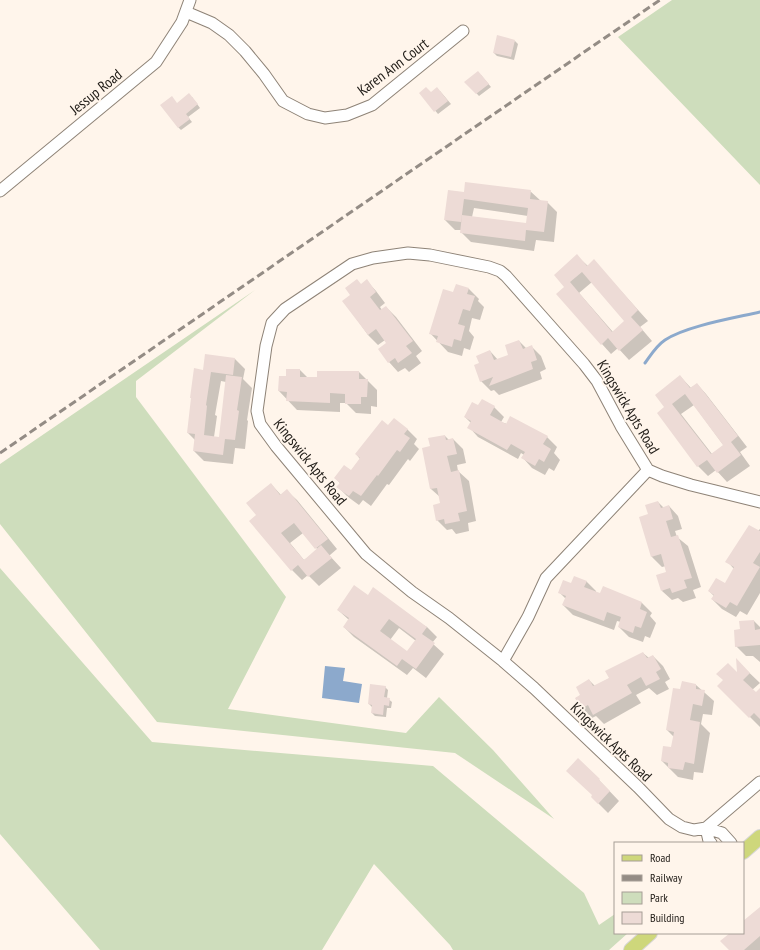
<svg xmlns="http://www.w3.org/2000/svg" width="760" height="950" font-family="'PT Sans Narrow',sans-serif">
<style>
.green{fill:#ceddbc}
.water{fill:#8ca9cc}
.shadow{fill:#0003;fill-rule:evenodd}
.lines{fill:none;stroke-linecap:round;stroke-linejoin:round}
.stream{stroke:#8ca9cc;stroke-width:3}
.building{fill:#eddbd6;fill-rule:evenodd}
.minor-casing{stroke:#8e8377;stroke-width:13}
.major-casing{stroke:#d7d6d5;stroke-width:16}
.minor{stroke:#fff;stroke-width:11}
.major{stroke:#ced77b;stroke-width:14}
.rail{stroke:#948c85;stroke-width:3;stroke-dasharray:8 4;stroke-linecap:butt}
.labels{text-anchor:middle;stroke-width:4;stroke-linejoin:round;paint-order:stroke}
.street-label{font-size:15px;fill:#201c17;stroke:#fff5eb}
</style>
<rect width="100%" height="100%" fill="#fff5eb"/>
<path class="green" d="M672 0H760V185L618 37Z
M255 290 136 381V397L286 597 228 709 406 733 439 697 493 750 554 819 455 753 157 722 0 524V464Z
M0 568 152 742 433 766 584 893 599 925 615 914V933H628L609 950H453L450 945 374 864 322 950H100L0 834Z"/>
<path class="water" d="M325 666 345 668 343 681 362 684 359 703 322 698Z"/>
<path class="shadow" d="M515 41 518 44 514 60 497 56 494 53Z
M481 75 491 87 479 96 466 82Z
M440 91 451 104 438 114 421 94H431Z
M192 97 200 108 188 117 192 122 181 130 178 127 177 104Z
M530 191 541 201 547 202 557 212 554 242 536 240 534 251 471 242 461 232V230H455L445 220 465 194ZM474 208 528 216 527 224 472 217Z
M577 256 588 266 594 261 648 321 640 327 652 341 629 360 618 348 611 354 602 344 566 287ZM592 282 626 321 613 332 579 293Z
M367 281 376 291 385 303 380 307 382 310 386 307 396 317 422 351 416 356 421 363 409 372 405 368 398 372 389 362 387 343 385 340 378 345 368 335 344 301Z
M456 286 469 289 479 299 478 301 484 307 480 320 472 318 469 331 474 337 470 350 464 348 462 356 448 352 430 333 454 294Z
M519 341 526 348 531 346 541 356 546 369 540 372 542 379 499 395 494 390 491 391 481 381 480 364 490 351 498 360 510 355Z
M235 359 245 369 243 379 252 388 247 420 248 421 245 449 235 448 233 464 204 461 194 451 195 440 188 433 204 371ZM221 381 226 382 220 438 214 437 217 416 215 415Z
M300 370 308 378 359 372 377 390V407L371 406V414L356 413 346 403H340V412L297 410 279 391 287 377Z
M680 376 691 388 697 384 706 394 747 447 740 452 750 466 727 482 716 470 708 476 698 466 658 413 666 408ZM694 405 724 446 712 454 681 414Z
M479 407H494L504 417 501 422 547 437 557 447 554 453 560 460 554 471 549 468 545 475 532 468 523 458 524 455 521 453 518 459 478 437 469 427 471 423 465 417Z
M389 426 407 429 417 439 414 444 419 449 410 461 408 459 389 485 387 484 371 506 363 500 359 505 348 497 338 487 340 483 335 478 351 471 360 459 356 454Z
M445 436 449 440 453 439 463 449 466 463 457 465 458 471 469 481 476 521 468 523 469 531 456 534 452 529 447 530 437 520 441 504 440 497 431 489V447Z
M271 484 281 495 287 491 297 500 337 549 330 555H329L341 568 319 586 308 575 302 580 292 570 257 515ZM303 533 318 550 304 560 290 543Z
M658 502 664 508 669 506 678 516 682 529 675 531 677 537 688 546 701 587 693 590 696 598 683 602 678 598 672 600 662 591 668 572 666 566 662 567 652 557 640 518 649 515Z
M760 529V593L747 615 740 611 736 617 722 609 712 599 714 596 709 591 725 585 734 569 727 561Z
M586 581 596 591V593L642 603 652 613 650 616 656 623 650 638 645 636 643 642 629 637 619 627 621 622 617 621 614 630 573 615 563 605 566 599 559 592 572 584Z
M368 596 427 627 437 637 432 643 444 654 426 678 413 668 407 675 354 637 344 627 349 620 338 610ZM399 628 416 641 407 653 390 640Z
M754 621 760 627V662L753 656H746L736 646 741 630Z
M643 653 649 658 653 656 663 666 670 679 665 682 669 689 657 695 649 688 636 695 641 703 604 724 596 716 592 718 582 708 576 698 581 695 589 680 595 686 610 678Z
M737 661 760 683 752 690 756 694 760 689V727L719 686 738 674Z
M696 685 714 701 712 715 703 714 701 724 710 733 703 773 694 772 693 780 678 777 662 761 672 749 674 737 667 730 681 690Z
M385 687 388 690 387 698 392 702 391 708H387L386 717 375 716 372 713V707L369 704Z
M599 780 619 801 608 813 592 797Z
M760 908V950H730L731 933H743V923Z"/>
<g class="lines">
<path class="stream" d="M645 363C651 355 656 346 665 340 686 326 734 318 760 312"/>
</g>
<path class="building" d="M497 35 515 40 511 57 493 53Z
M478 71 489 84 476 94 464 82Z
M426 87 431 92 437 87 448 101 434 112 419 93Z
M189 93 198 104 186 114 190 119 178 128 160 105 172 96 177 103Z
M465 182 531 190 530 199 548 201 544 232 526 230 525 241 460 233 462 215 526 223 528 208 464 199 461 222 444 220 448 190 464 192Z
M577 254 587 266 594 259 638 310 631 317 643 330 619 351 608 338 601 345 556 294 564 287 554 275ZM582 272 624 321 612 332 570 282Z
M357 279 361 284 367 279 376 292 370 297 380 310 386 306 413 341 406 346 412 353 398 363 395 358 388 363 378 349 386 343 376 329 368 335 342 301 350 295 345 288Z
M456 284 469 288 467 294 475 296 470 311 463 309 458 324 465 326 461 341 454 339 452 347 436 342 438 336 429 334 443 289 453 292Z
M519 340 523 349 532 345 537 360 531 362 533 369 489 386 493 377 480 382 474 365 479 363 476 356 490 350 494 360 508 355 505 345Z
M205 354 235 358 233 375 211 372 206 405 207 406 204 435 219 437 226 375 242 377 237 410 239 411 235 440 225 439 223 455 193 451 195 434 187 433 191 398H190L194 368 203 370Z
M286 369H300V377H317V371H359V379H368L367 397H361V404H345V394L330 393V403L286 401 287 392 278 391 279 376H286Z
M680 375 690 388 697 383 738 436 731 442 741 455 717 473 707 460 697 467 657 413 664 407 655 395ZM685 394 723 445 711 454 672 404Z
M482 399 495 406 490 415 506 424 510 416 548 436 543 444 551 449 544 462 539 459 535 466 521 458 525 452 511 444 507 450 467 428 471 421 464 417 472 402 478 405Z
M394 418 408 429 404 434 410 438 400 452 397 450 378 476 377 475 361 496 353 491 349 496 336 487 340 483 334 478 344 465 351 470 360 458 355 454 382 420 388 425Z
M445 435 446 440 453 438 457 454 447 456 451 472 459 470 467 511 458 513 460 521 445 524 444 519 436 521 433 505 440 503 437 488 430 489 422 448 430 446 428 438Z
M271 483 280 495 287 489 328 539 315 549 294 523 281 533 304 560 321 545 332 558 308 577 298 565 291 571 249 521 256 515 246 503Z
M658 501 661 508 669 505 673 519 666 521 671 537 678 535 692 578 684 580 687 588 672 593 670 588 661 591 656 575 666 572 661 554 651 557 639 517 648 514 645 505Z
M749 525 760 531V552L753 563 760 567 737 606 730 602 726 608 711 599 714 595 708 591 716 578 725 583 734 567 725 562Z
M574 576 587 581 584 587 600 593 603 586 642 602 640 609 647 612 641 628 635 626 633 633 618 627 621 617 607 612 604 621 562 605 566 596 558 593 563 580 571 583Z
M354 585 368 595 373 587 427 627 422 634 435 643 416 669 402 659 397 666 343 627 349 618 337 610ZM389 619 416 639 407 651 380 631Z
M754 620 755 630 760 629V645L735 647 734 630 740 629 739 621Z
M643 652 647 658 653 655 661 669 656 672 660 679 646 686 641 677 627 685 632 693 593 715 588 705 581 709 575 698 580 695 576 687 589 679 593 686 609 678 605 671Z
M736 658 750 673 743 680 756 692 760 688V719L754 713 749 718 717 686 723 680 716 674 728 663 737 672Z
M682 681 696 684V689L705 690 702 706 693 704 690 720 700 722 694 764 685 762 683 770 668 768V763L661 761 663 746 671 747 674 732 666 730 673 688 680 689Z
M370 684 386 686 384 697 390 698 389 706 384 705 383 715 371 713 372 705 368 704Z
M578 758 600 779 599 780 610 791 598 804 591 797 592 795 566 771Z
M760 907V936L744 950H729L720 941 730 933H743V921Z"/>
<g class="lines">
<defs>
<path id="minor" d="M186 12 212 23 229 35 245 51 264 74 283 101 308 114 325 118 347 115 372 105 463 31
M0 191 156 62 182 22 190 0
M760 502 691 485 662 476 648 470 621 426 597 381 584 364 506 276 500 271 489 267 430 255 408 253 373 258 352 264 285 309 272 323 266 346 257 411 260 424 276 446 366 554 412 592 449 618 503 661 534 688 638 787 669 819 682 827 694 830 706 828 760 782
M503 661 528 617 546 578 648 470
M711 843 709 841 706 828 722 833 731 843"/>
<path id="major" d="M743 852 760 837
M631 950 650 933"/>
</defs>
<use href="#minor" class="minor-casing"/>
<use href="#major" class="major-casing"/>
<use href="#minor" class="minor"/>
<use href="#major" class="major"/>
<path class="rail" d="M0 453 660 0"/>
</g>
<g class="labels">
<g class="street-label">
<text transform="translate(393 67) rotate(-37)" y="5">Karen Ann Court</text>
<text transform="translate(96 92) rotate(-39)" y="5">Jessup Road</text>
<text transform="translate(628 407) rotate(59)" y="5">Kingswick Apts Road</text>
<text transform="translate(310 462) rotate(51)" y="5">Kingswick Apts Road</text>
<text transform="translate(611 742) rotate(44)" y="5">Kingswick Apts Road</text>
</g>
</g>
<rect x="614" y="842" width="130" height="92" fill="#fff5eb" stroke="#a69e96"/>
<rect x="622" y="855" width="20" height="6" fill="#ced77b" stroke="#a69e96"/>
<text x="650" y="862" font-size="12" fill="#201c17">Road</text>
<rect x="622" y="875" width="20" height="6" fill="#948c85" stroke="#a69e96"/>
<text x="650" y="882" font-size="12" fill="#201c17">Railway</text>
<rect x="622" y="892" width="20" height="12" fill="#ceddbc" stroke="#a69e96"/>
<text x="650" y="902" font-size="12" fill="#201c17">Park</text>
<rect x="622" y="912" width="20" height="12" fill="#eddbd6" stroke="#a69e96"/>
<text x="650" y="922" font-size="12" fill="#201c17">Building</text>
</svg>
